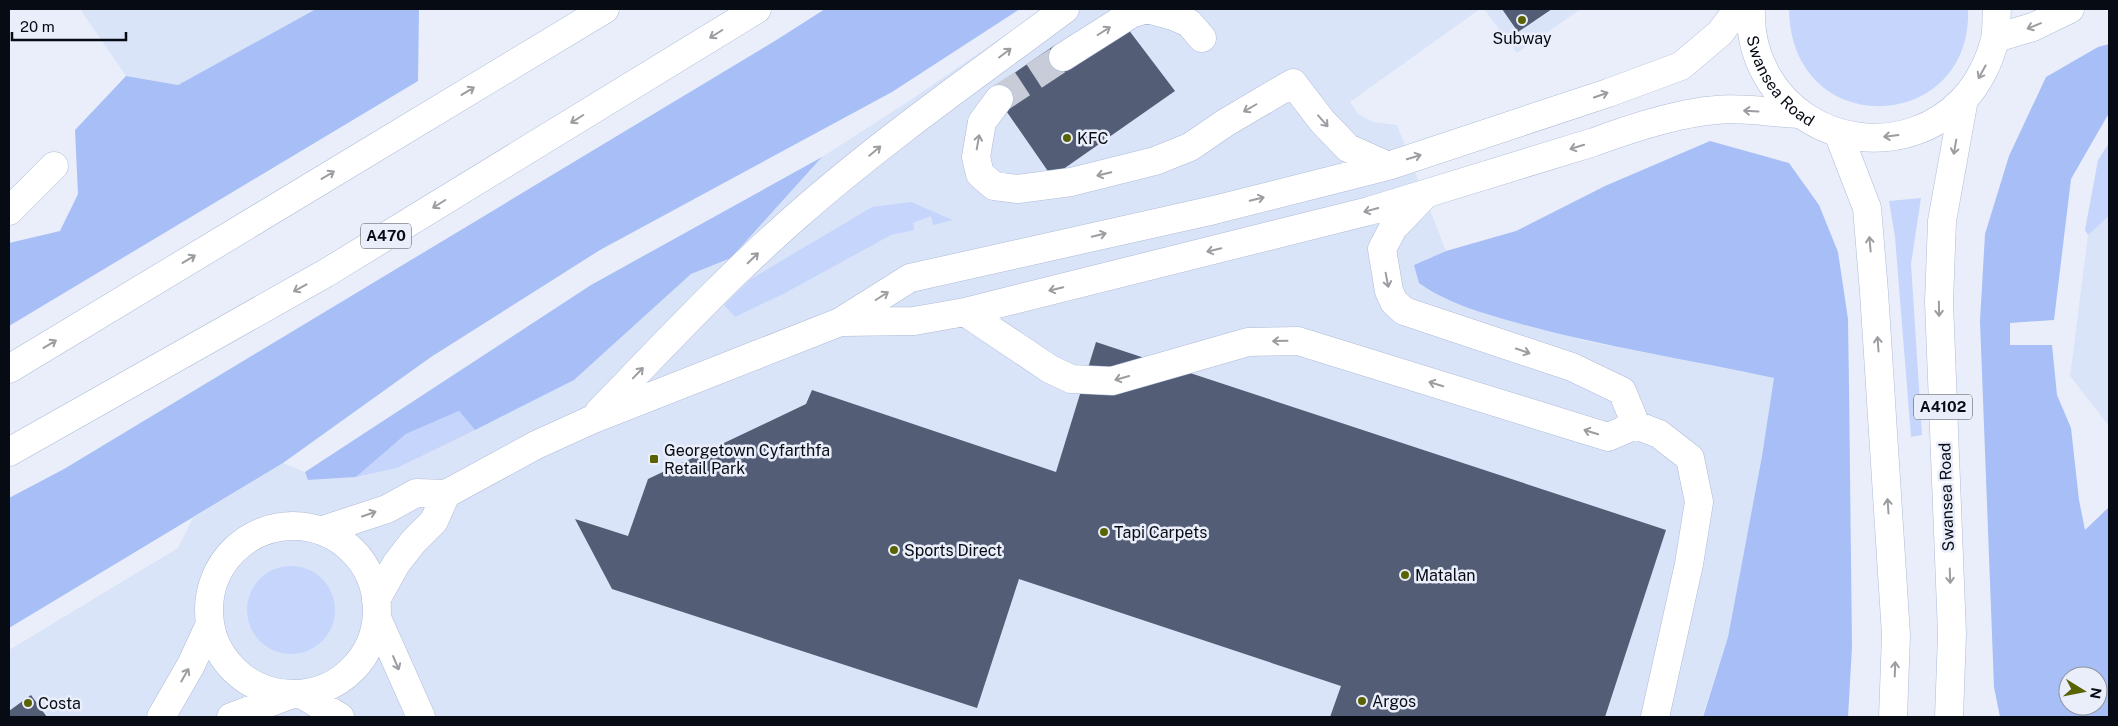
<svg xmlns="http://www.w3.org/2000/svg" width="2118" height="726" font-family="'Public Sans',sans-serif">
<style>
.built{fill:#dae4f9}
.green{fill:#c5d5fb}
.forest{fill:#a7bff6;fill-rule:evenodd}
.building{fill:#535d76}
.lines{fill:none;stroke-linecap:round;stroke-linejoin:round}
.minor-tunnel{stroke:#c7ccd8;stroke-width:28;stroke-dasharray:28 14;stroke-linecap:butt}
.minor-casing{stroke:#aebbd7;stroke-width:29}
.major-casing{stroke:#aebbd7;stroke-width:29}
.highway-casing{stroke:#aebbd7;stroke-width:29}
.minor{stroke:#fff;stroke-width:28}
.major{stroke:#fff;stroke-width:28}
.highway{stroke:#fff;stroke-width:28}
.oneway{stroke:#9c9da1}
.poi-dot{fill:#596301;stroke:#e9eefa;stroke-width:2}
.labels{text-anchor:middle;stroke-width:5;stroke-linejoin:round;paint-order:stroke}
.shield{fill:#e9eefa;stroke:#4b4f59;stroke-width:1}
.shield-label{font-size:15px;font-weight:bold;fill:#070b14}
.poi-label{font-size:16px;fill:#070b14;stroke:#e9eefa;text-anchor:start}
.street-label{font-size:16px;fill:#070b14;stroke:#e9eefa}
</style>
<rect width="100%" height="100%" fill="#e9eefa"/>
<path class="built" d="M80 9H316L178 85 126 76Z
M1043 9H1480L1350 102 1358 114 1373 122 1397 125 1446 251 1414 265 1581 340 1775 378 1762 456 1728 637 1702 717H9V650L178 548 193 518 283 463 305 472 309 480 356 477 397 468 574 380 691 274 731 258 822 157 909 101Z
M1484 9H1581L1517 53Z
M2109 216V426L2070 376 2088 235Z"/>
<path class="green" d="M1789 9H1968C1973 134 1791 143 1789 9Z
M2109 143V216L2088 235 2085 230 2098 160Z
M1921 198 1911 264 1922 435 1911 437 1895 237 1889 201Z
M911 202 953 220 933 225 931 216 913 223 914 230 891 235 785 293 735 317 724 305 751 279 872 207Z
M459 411 475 430 397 468 356 477 406 434Z
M247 610a44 44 0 1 1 88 0a44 44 0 1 1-88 0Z"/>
<path class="forest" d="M316 9H419L418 81 9 326V243L60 231 78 194 75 130 126 76 178 85Z
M825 9H1020L892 92 600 250 431 357 283 463 9 628V498L64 469 778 39Z
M2109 44V113L2071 179 2054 320 2010 323V345H2052L2057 395 2071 428 2079 500 2085 530 2109 507V717H2000L1994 687 1980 321 1985 234 2009 156 2046 77 2098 47ZM2068 676H2098V706H2068Z
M1710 141 1789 163 1819 205 1838 252 1848 319 1849 386 1852 647 1848 717H1703L1728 637 1762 456 1774 378C1690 360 1604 347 1521 324 1486 314 1448 304 1419 283L1414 265 1446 251 1516 231 1605 186Z
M822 157 731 258 691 274 574 380 475 430 459 411 406 434 356 477 308 480 305 472 591 285Z"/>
<path class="building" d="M1502 9H1552L1518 32Z
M1128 29 1175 91 1052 177 991 89 1055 45 1071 69Z
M1096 342 1666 530 1605 717H1330L1341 686 1019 579 977 708 612 589 575 519 628 536 648 479 806 404 812 390 1056 472Z
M31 695 47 717H9V711Z"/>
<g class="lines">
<path class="minor-tunnel" d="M999 99 1063 57"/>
<defs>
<path id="minor" d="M1996 38 2033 27 2070 9
M1063 57 1131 14 1147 9 1173 16 1189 23 1202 38
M999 99 982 122 976 157 980 174 994 186 1018 189 1071 182 1155 161 1190 147 1225 123 1293 83 1322 121 1348 148 1388 166
M1424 196 1393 228 1382 249 1389 291 1394 302 1404 311 1572 367 1622 391 1636 425
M9 211 54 166
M965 312 1050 369 1071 379 1112 381 1248 342 1298 341 1608 437 1636 425 1659 434 1690 458 1699 502 1689 564 1655 717
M842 322 914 321 965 312 1369 211 1594 142C1629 129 1679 113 1716 110 1742 107 1773 113 1800 114
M599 412C664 345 728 276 798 215 882 141 975 76 1065 9
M209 610a84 84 0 1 1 168 0a84 84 0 1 1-168 0Z
M323 530 387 509 416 493 446 494 536 445 591 420 840 322 910 278 1214 210 1388 166 1608 93 1681 66 1720 33 1738 9
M376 600 396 564 413 542 434 521 446 494
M377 618 421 717
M301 694 340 717
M161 717 191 665 209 626
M231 717 290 695"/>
<g id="major">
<path id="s1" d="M1751 9C1750 32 1755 54 1766 74 1806 147 1907 160 1964 99 1979 83 1990 60 1995 39 1997 30 1996 18 1997 9"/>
<path d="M1838 133 1867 208 1874 292 1896 635 1893 717"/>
<path d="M1949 717 1952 634 1939 302 1942 221 1964 99"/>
</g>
<path id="highway" d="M9 369 605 9
M9 452 326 273 757 9"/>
</defs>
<use href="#minor" class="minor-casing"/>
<use href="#major" class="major-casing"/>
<use href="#highway" class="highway-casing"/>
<use href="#minor" class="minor"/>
<use href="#major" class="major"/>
<use href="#highway" class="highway"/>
</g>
<defs><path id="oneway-shaft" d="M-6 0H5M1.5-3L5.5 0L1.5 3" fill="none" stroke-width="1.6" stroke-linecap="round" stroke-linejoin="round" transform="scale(1.25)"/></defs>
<g class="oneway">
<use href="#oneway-shaft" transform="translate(2034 26) rotate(158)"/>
<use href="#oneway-shaft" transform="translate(1104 31) rotate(-32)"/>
<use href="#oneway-shaft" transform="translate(716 34) rotate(148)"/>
<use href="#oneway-shaft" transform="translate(1005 53) rotate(-37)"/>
<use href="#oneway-shaft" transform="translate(1982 72) rotate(119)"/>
<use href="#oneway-shaft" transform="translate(468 91) rotate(-31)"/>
<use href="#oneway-shaft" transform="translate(1601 95) rotate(-19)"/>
<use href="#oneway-shaft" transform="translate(1250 108) rotate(150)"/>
<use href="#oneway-shaft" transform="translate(1751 111) rotate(-177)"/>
<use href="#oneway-shaft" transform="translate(577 119) rotate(148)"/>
<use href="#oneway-shaft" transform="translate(1323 121) rotate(49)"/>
<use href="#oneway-shaft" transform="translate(1891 136) rotate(173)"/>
<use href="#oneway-shaft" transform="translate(978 142) rotate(-80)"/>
<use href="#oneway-shaft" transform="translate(1577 147) rotate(163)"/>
<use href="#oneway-shaft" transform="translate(1955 147) rotate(100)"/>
<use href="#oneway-shaft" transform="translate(875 151) rotate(-40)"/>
<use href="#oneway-shaft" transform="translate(1414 157) rotate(-17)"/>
<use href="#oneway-shaft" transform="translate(1104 174) rotate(166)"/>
<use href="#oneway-shaft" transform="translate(328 175) rotate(-31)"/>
<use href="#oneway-shaft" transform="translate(1257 199) rotate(-14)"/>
<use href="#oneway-shaft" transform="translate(439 204) rotate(148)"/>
<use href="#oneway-shaft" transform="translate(1371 210) rotate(165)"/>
<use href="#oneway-shaft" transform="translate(1099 235) rotate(-13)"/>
<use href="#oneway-shaft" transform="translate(1870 244) rotate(-95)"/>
<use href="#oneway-shaft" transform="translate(1214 250) rotate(166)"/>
<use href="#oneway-shaft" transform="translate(753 258) rotate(-44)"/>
<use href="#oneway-shaft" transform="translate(189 259) rotate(-31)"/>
<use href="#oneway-shaft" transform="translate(1387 280) rotate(79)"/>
<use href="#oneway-shaft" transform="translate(300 288) rotate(151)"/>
<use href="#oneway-shaft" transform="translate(1056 289) rotate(166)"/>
<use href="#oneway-shaft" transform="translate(882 296) rotate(-32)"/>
<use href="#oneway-shaft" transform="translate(1939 309) rotate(89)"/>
<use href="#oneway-shaft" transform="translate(1280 341) rotate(179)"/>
<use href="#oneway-shaft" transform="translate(50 344) rotate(-31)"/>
<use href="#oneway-shaft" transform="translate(1878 344) rotate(-94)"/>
<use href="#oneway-shaft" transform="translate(1523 351) rotate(19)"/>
<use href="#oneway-shaft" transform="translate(638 373) rotate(-46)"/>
<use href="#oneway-shaft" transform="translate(1122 378) rotate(164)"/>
<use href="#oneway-shaft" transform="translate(1436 384) rotate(-163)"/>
<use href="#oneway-shaft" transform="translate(1591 432) rotate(-163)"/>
<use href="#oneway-shaft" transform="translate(1888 506) rotate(-94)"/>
<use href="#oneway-shaft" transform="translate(369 514) rotate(-19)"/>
<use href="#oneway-shaft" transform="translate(1950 576) rotate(88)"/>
<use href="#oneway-shaft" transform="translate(396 663) rotate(67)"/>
<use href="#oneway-shaft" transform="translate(1895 669) rotate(-88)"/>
<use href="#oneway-shaft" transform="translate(185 675) rotate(-60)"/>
</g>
<g class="poi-dot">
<circle cx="1522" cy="20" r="5"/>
<circle cx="1067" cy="138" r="5"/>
<rect x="649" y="454" width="10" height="10" rx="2.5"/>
<circle cx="1104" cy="532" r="5"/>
<circle cx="894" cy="550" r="5"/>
<circle cx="1405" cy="575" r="5"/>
<circle cx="1362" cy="701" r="5"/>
<circle cx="28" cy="703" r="5"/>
</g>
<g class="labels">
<g class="shield">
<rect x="361" y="223.5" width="50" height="25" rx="4"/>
<rect x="1914" y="394.5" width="58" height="25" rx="4"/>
</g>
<g class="shield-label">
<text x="386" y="241">A470</text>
<text x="1943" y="412">A4102</text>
</g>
<g class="poi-label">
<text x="1522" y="44" text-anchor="middle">Subway</text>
<text x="1077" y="144">KFC</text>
<text x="664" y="456">Georgetown Cyfarthfa<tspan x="664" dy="18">Retail Park</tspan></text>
<text x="1114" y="538">Tapi Carpets</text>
<text x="904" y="556">Sports Direct</text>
<text x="1415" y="581">Matalan</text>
<text x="1372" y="707">Argos</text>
<text x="38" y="709">Costa</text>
</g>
<g class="street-label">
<text dy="6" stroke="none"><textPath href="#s1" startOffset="81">Swansea Road</textPath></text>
<text transform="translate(1946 497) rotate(-92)" y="6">Swansea Road</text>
</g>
</g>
<rect width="2118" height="726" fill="none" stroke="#070b14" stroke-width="20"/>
<g transform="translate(2083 691) rotate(100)"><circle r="24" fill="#e9eefa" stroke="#8f939e"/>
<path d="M0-4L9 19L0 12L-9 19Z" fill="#596301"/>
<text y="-8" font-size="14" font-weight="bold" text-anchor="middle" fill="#070b14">N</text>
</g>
<path d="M12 32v8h114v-8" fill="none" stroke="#070b14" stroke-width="2.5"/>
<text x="20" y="32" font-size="15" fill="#070b14" stroke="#e9eefa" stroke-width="4" paint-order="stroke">20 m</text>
</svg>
